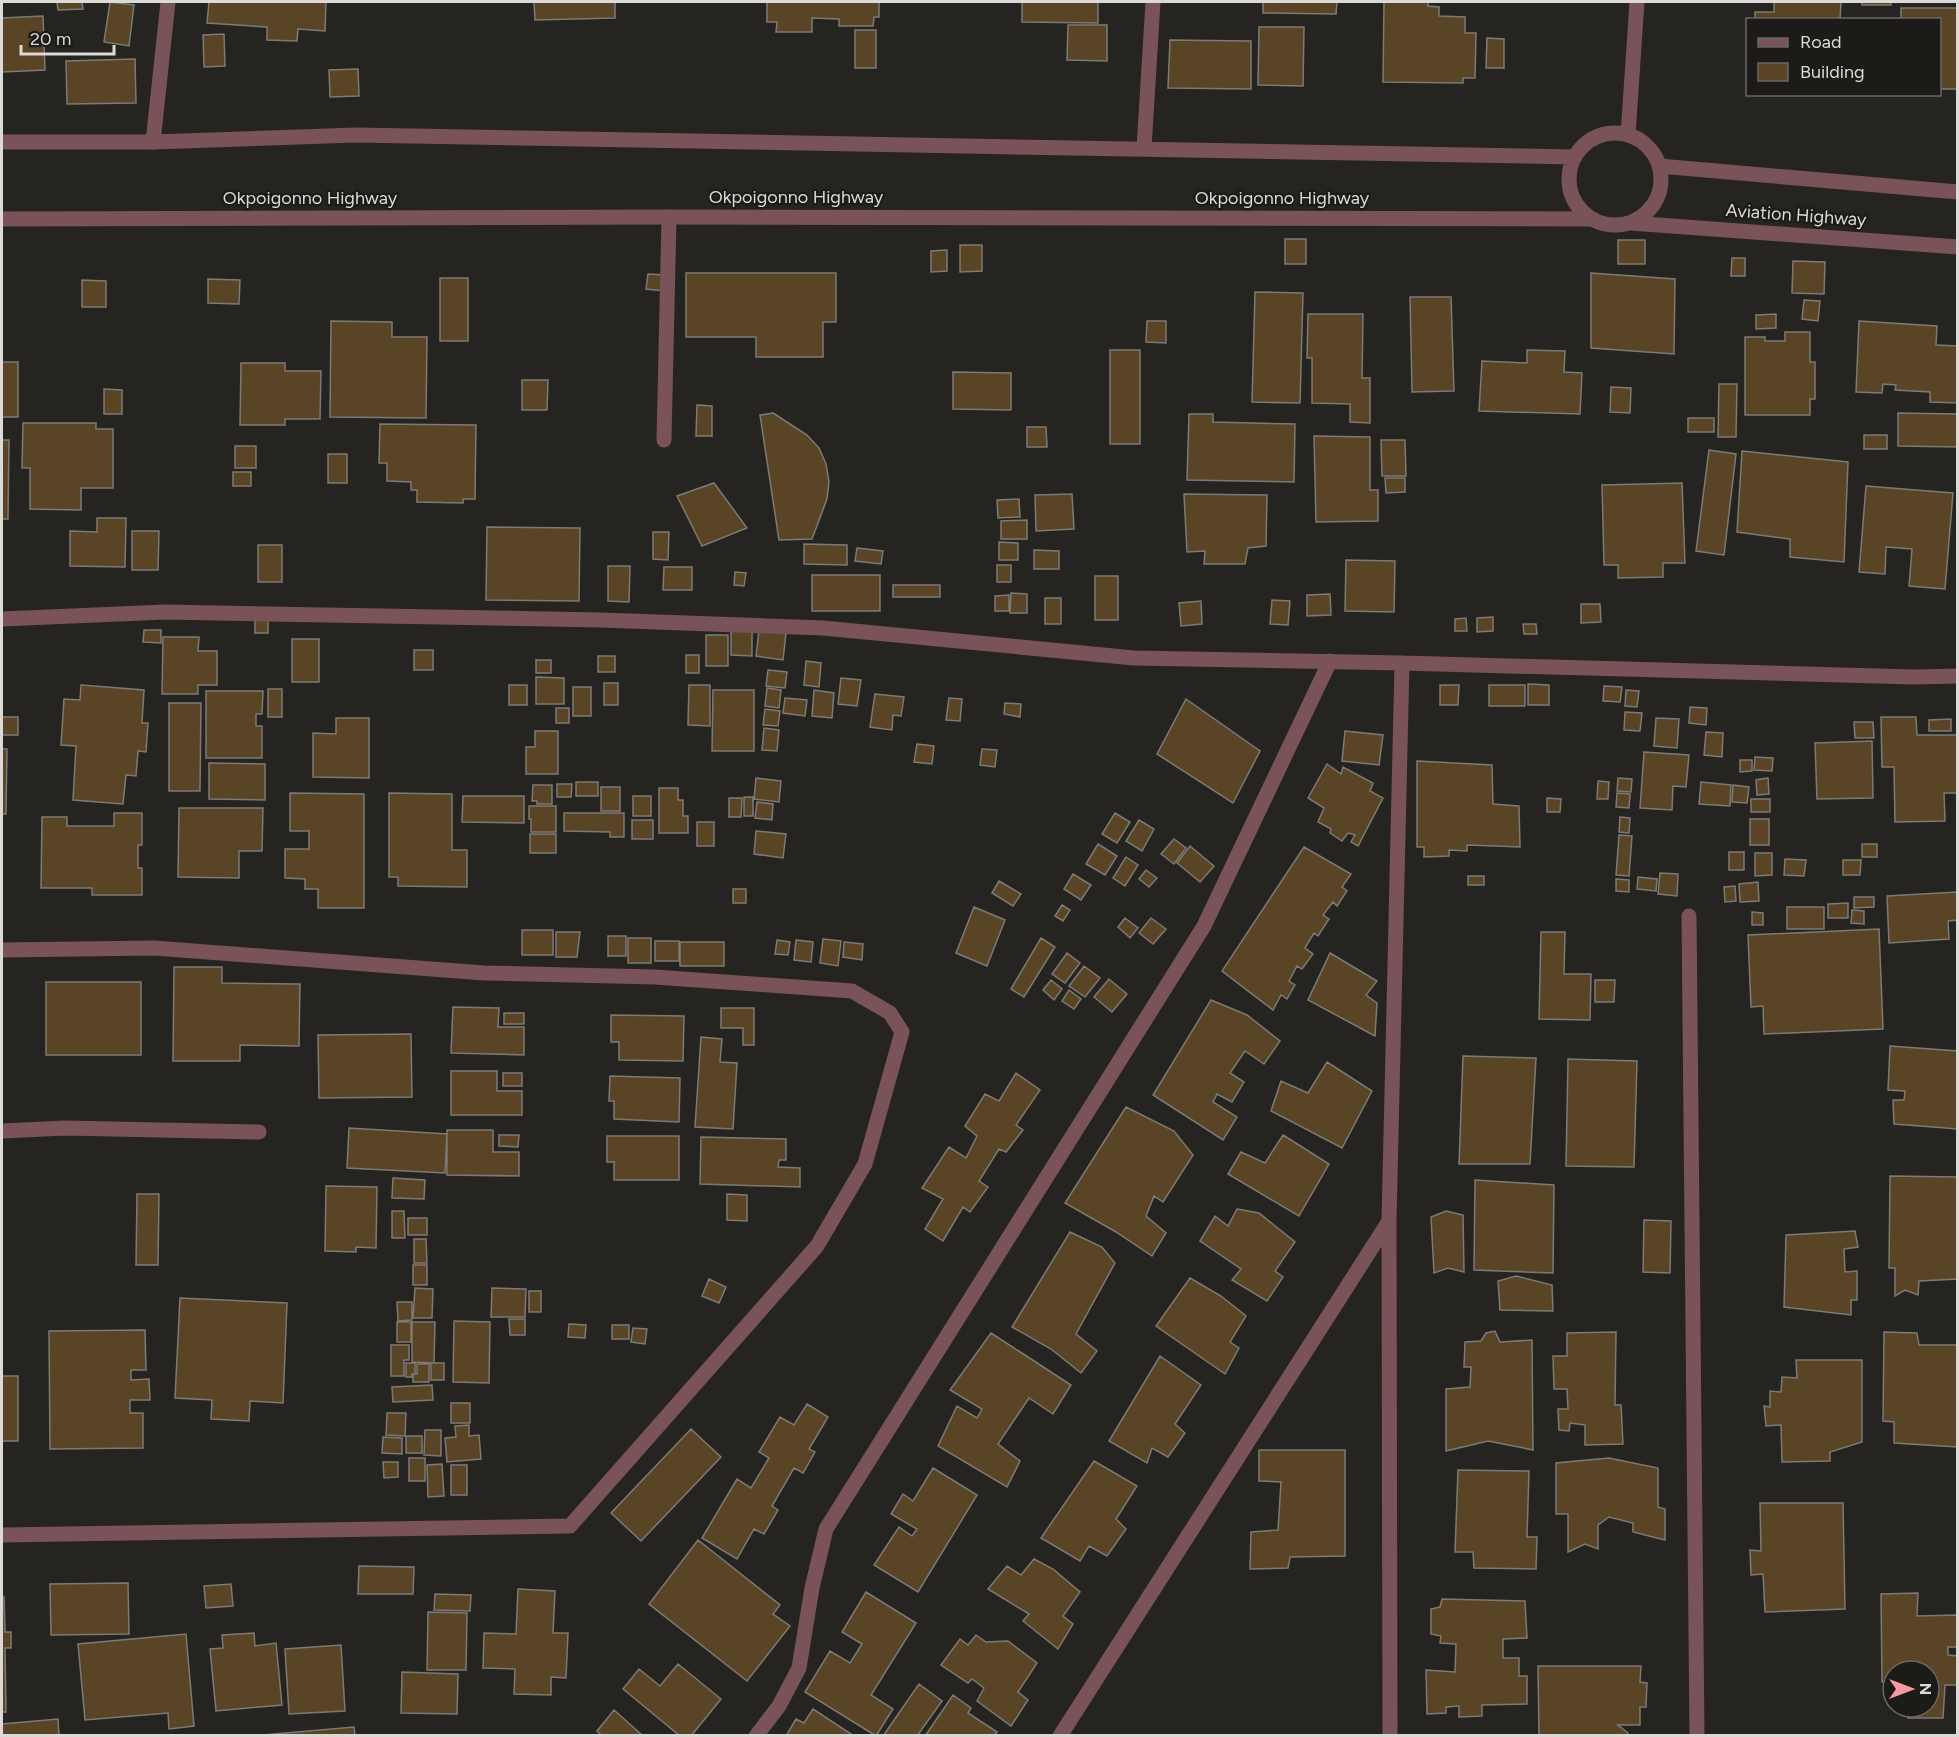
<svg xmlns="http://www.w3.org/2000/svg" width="1959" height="1737" font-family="Figtree,sans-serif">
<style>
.building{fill:#594526;stroke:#7d7a75;stroke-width:1.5}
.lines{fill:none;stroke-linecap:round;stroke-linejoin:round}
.service{stroke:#795357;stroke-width:15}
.minor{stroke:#795357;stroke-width:15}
.labels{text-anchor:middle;stroke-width:4.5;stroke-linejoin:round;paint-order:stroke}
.street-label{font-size:18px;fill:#dbdad7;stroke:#1d1b17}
</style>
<rect width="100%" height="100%" fill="#262420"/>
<path class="building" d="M57 2H82L83 9 58 10Z
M110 2 134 5 129 46 104 42Z
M209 2H326L325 31 298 29 297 41 267 40V27L207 23Z
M534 2H615V18L535 20Z
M767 2H879V17H874L873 26H839V19L812 18V32H776L777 22H767Z
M1022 2H1098V23L1022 22Z
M1263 2H1337L1336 14 1263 13Z
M1384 2H1428V6L1439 7V16L1465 17V33H1476L1475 78H1463V83L1383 82Z
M1774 2H1841L1840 20H1755V12H1774Z
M1862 2H1891V5H1862Z
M1901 8H1958V89H1940V20H1901Z
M43 16 45 70 2 72V18Z
M1068 25H1107V61L1067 60Z
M1259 27H1304L1303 86 1258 85Z
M855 30H876V68H855Z
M224 34 225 66 204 67 203 35Z
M1487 38 1504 39V68H1486Z
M1170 40 1251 41V89L1168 88Z
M135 59 136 103 67 104 66 61Z
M358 69 359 96 330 97 329 70Z
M1285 239H1306V264H1285Z
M1618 240H1645V264H1618Z
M960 245H982V271L960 272Z
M947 250V271L931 272V251Z
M1732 258H1745V276H1731Z
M1793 261 1825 262 1824 294 1792 293Z
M686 273H836V322H823V357H756V337H686Z
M1591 273 1675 279 1674 354 1591 348Z
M648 274 665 275 664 291 646 289Z
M440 278H468V341H440Z
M208 279 240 280 239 304 208 303Z
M82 280 106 281V307H82Z
M1255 292 1303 293 1300 403 1252 402Z
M1410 297H1451L1454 391 1412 392Z
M1804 300 1820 301 1818 321 1802 319Z
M1308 314H1363L1362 378H1370V423L1350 422V404L1312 403V358H1307Z
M1776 314V328L1756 329V315Z
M331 321 392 322V337H427L426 418 330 417Z
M1147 321H1166V343L1146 342Z
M1859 321 1937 326 1936 345 1958 346V403L1930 402V392L1895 390 1896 385 1883 384 1882 393 1856 392Z
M1785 332H1810V362H1815V399H1810V415H1745V337H1765V341H1785Z
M1110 350H1140V444H1110Z
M1527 350 1565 351 1564 372 1582 373 1580 414 1479 411 1482 361 1527 363Z
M2 362H18V417H2Z
M241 363H285V371H321L320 419H285V425H240Z
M953 372 1011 373V410L953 409Z
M522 380H548L547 410H522Z
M1719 384H1737L1736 437H1718Z
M1611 387 1631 388 1630 413 1610 412Z
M104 389 122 390V414H104Z
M697 405 712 406V436H696Z
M773 413 807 435 819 448 826 464 829 482 827 499 812 539 779 540 760 415Z
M1898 413 1958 414V447L1898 446Z
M1189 414H1213V422L1295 424 1294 482 1187 480Z
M1688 418H1714V432H1688Z
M23 423H96V429H113V488H81V510L30 509V468H22Z
M380 424 476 425 475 499H463V503L417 502V490H411V482L387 481V463H379Z
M1027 427H1046L1047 447H1027Z
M1864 435H1887V449H1864Z
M1314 436 1370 437V490H1378V521L1316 522Z
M2 440H9L8 519H2Z
M1381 440H1405L1406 476H1382Z
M235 446H256V468H235Z
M1709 450 1736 454 1724 555 1696 551Z
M1742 451 1848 462 1844 562 1790 557V539L1737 532Z
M328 454H347V483H328Z
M233 472H251V486H233Z
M1385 478H1405V492L1386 493Z
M714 483 747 528 702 546 677 496Z
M1682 483 1685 563H1663V577L1618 578V565H1604L1602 485Z
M1866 486 1953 493 1945 589 1909 586 1912 549 1886 547 1885 574 1859 572Z
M1072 494 1074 529 1036 531 1035 495Z
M1184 494 1267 495 1266 546 1248 548 1245 564H1204L1205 551 1187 552Z
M1019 499 1020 517 998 518 997 500Z
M97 518H126L125 567 70 566V531L97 532Z
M1027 520V539H1001V521Z
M487 527 580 528 579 601 486 600Z
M132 531H159L158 570H132Z
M653 532H669L668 560 653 559Z
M999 542 1018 543V560H999Z
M804 544 847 545V565L804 564Z
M258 545H282V582H258Z
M857 548 883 551 881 564 855 561Z
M1034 550 1059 551V569H1034Z
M1346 560 1395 561 1394 612 1345 611Z
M997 565H1011V582H997Z
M608 566H630L629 602 608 601Z
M664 567H692V590H663Z
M735 572 746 573 744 586 734 585Z
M812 575H880V611H812Z
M1095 576H1118V620H1095Z
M893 585H940V597H893Z
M1011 593 1027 594V613H1010Z
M1330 594 1331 615 1307 616V595Z
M1009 595V611H995V596Z
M1045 598H1061V624H1045Z
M1272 600 1290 601 1288 625 1270 624Z
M1201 601 1202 624 1181 626 1179 603Z
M1581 604H1600L1601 622 1581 623Z
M1493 617V631L1477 632V618Z
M1466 618 1467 631H1455V619Z
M255 619H268V633H255Z
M1523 624H1536L1537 634H1524Z
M144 630H161V643L143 642Z
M759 630 786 633 783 660 756 656Z
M731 631H752V656L731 655Z
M706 635H728V666H706Z
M163 637H199L198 651H217V685H198V694H162Z
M292 639H319V682H292Z
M414 650H433V670H414Z
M686 655H699V673H686Z
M598 656H615V672H598Z
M536 660H551V673H536Z
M806 661 821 663 819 687 804 685Z
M768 670 787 672 785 688 766 686Z
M536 677 564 678V704H536Z
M841 678 861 680 857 706 838 704Z
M604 683H618V705H604Z
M1528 684 1549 685V705H1528Z
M81 685 144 690 142 723H148L146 752 138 751 136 776 126 775 123 804 73 800 76 746 61 745 64 699 80 700Z
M509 685H527V705H509Z
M689 685H710V726L688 725Z
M1440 685H1459L1458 705H1440Z
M1489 685H1525V706H1489Z
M1604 686 1622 687 1620 702 1603 701Z
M573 687H591V716H573Z
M767 688 781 690 779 708 765 706Z
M268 689H282V717H268Z
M713 690H754V751H712Z
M814 690 834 693 832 718 812 716Z
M1626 690 1639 691 1637 707 1625 706Z
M206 691H263L262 714H256V726H262V758H206Z
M875 694 904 697 901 716 893 715 892 730 870 727Z
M785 698 807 700 805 716 783 713Z
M949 698 962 699 960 721 946 720Z
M1186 699 1260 751 1233 803 1157 754Z
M169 703H201L200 791H169Z
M1005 703 1021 704 1020 717 1004 714Z
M1690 707 1707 708 1706 725 1689 723Z
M556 708H569V723H556Z
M765 709 780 711 778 726 763 725Z
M1625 712 1642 713 1640 731 1624 730Z
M2 717H18V735H2Z
M1881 717H1916L1917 735H1958V793H1944L1945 821 1895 822 1894 767H1882Z
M336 718H369V778L313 777V733L336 734Z
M1656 718 1679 719 1677 748 1654 746Z
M1951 719V731H1929V720Z
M1854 722H1873L1874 738H1855Z
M764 728 779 730 777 751 762 750Z
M535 731H558V774H526V747H535Z
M1345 731 1383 735 1379 765 1342 761Z
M1706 732 1723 733 1722 757 1704 755Z
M1872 741 1873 798 1817 799 1815 743Z
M917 744 934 746 932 764 914 762Z
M2 749H7L6 814H2Z
M982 749 997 750 995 767 980 765Z
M1644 752 1689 755 1686 787 1673 786 1672 810 1640 808Z
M1755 757 1773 758 1772 771 1754 770Z
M1740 760H1752V771L1740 772Z
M1417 761 1492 765 1493 804 1519 806 1520 847 1467 845V851L1449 850V856L1424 857V847H1417Z
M209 763 265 764V800L209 799Z
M1327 764 1341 774 1343 767 1373 783 1370 791 1383 798 1358 846 1351 842 1355 835 1348 833 1342 841 1330 833 1331 829 1318 822 1324 808 1308 798Z
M756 778 781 781 779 802 754 799Z
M1618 778 1632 779 1631 792 1617 791Z
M1768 778 1769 794 1757 795 1756 780Z
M1598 781 1609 782 1608 799H1597Z
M576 782H598V796H576Z
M1701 782 1731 785 1730 806 1699 804Z
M557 784H572L571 797H557Z
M533 785H552V804H537V801H532Z
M1733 785 1749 787 1747 803 1732 802Z
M601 787H620V811H601Z
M659 788H678V800H683V816H688V833H659Z
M290 793 364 794V908H318V889H305V879L285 878V849H309V831H290Z
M389 793 452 794V850H467V887L398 886V877H389Z
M1617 793 1630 794 1629 808 1616 807Z
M463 796H524V823L462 822Z
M633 796H651V816H633Z
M744 797H753V816H744Z
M729 798H742L741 817H729Z
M1547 798 1561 799 1560 812H1547Z
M1751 799H1770V812H1751Z
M757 802 773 804 772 820 755 818Z
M529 806H556V832H531V819H529Z
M179 808H263L262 851H239V878L178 877Z
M114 813H142V845H138V868H142V895H92V888H41L42 817H67V826H114Z
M564 813H624V837H610V832L564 831Z
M1115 813 1130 822 1117 843 1102 834Z
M1620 817 1630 818 1629 833 1619 832Z
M1750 819H1769V845H1750Z
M632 820H653V839H632Z
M1139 820 1154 829 1142 851 1126 841Z
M697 822H714V846H697Z
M756 831 786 834 783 858 754 854Z
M530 834H556V853H530Z
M1619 835 1632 836 1629 876 1616 875Z
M1174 839 1186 848 1174 864 1161 854Z
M1098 844 1117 856 1105 875 1086 864Z
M1862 844H1877V857H1862Z
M1190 846 1214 866 1200 882 1177 863Z
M1304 847 1351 874 1342 887 1347 891 1337 906 1333 902 1323 915 1329 919 1318 936 1314 933 1305 948 1313 954 1302 969 1297 966 1289 981 1295 985 1287 999 1281 995 1273 1010 1222 971Z
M1729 852H1744V870H1729Z
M1755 853H1772V875L1755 876Z
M1126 857 1138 865 1125 886 1113 878Z
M1785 859 1806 860 1804 876 1784 875Z
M1843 860H1861L1860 875H1843Z
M1146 870 1157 878 1149 887 1139 879Z
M1660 873 1678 874 1677 896 1658 894Z
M1073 874 1091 885 1081 900 1064 889Z
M1468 876H1484V885H1468Z
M1638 877 1657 879 1656 891 1637 889Z
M1616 879 1629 880V892L1616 891Z
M999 881 1021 894 1013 906 992 893Z
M1758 882 1759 901 1740 902 1739 884Z
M1735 886 1736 901 1725 902 1724 887Z
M733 889H746V903H733Z
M1957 892 1958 920 1948 921 1949 939 1889 943 1887 896Z
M1854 897H1874V907L1854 908Z
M1848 903V918H1828V904Z
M1062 905 1070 910 1063 921 1055 916Z
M974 907 1005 920 987 966 956 953Z
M1787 907H1824V929H1787Z
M1852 910 1864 911V924L1851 923Z
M1752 912 1763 913V925H1752Z
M1125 918 1138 928 1130 938 1118 927Z
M1151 918 1166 929 1153 944 1139 933Z
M1879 929 1883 1029 1764 1034 1763 1006 1751 1007 1748 935Z
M522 930H553V955H522Z
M556 932H580L577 957H556Z
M1541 932H1565L1564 974H1591L1590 1020 1539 1019Z
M608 936H626V956H608Z
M628 938H651V963H628Z
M1041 938 1055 947 1024 997 1011 989Z
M823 939 841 941 838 966 820 963Z
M777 940 790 942 788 955 775 954Z
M796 940 813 942 811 962 794 960Z
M655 941H679V961H655Z
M680 942H724V966H680Z
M844 942 863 944 862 960 843 957Z
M1067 953 1080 963 1065 983 1052 974Z
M1330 953 1377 981 1366 995 1377 1003 1375 1036 1308 1000Z
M1084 966 1100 978 1085 997 1069 986Z
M174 967H222V983L300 984 299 1046 240 1045V1061H173Z
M1109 979 1127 994 1112 1012 1094 997Z
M1051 980 1062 989 1054 1000 1043 990Z
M1595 980H1615L1614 1002H1595Z
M46 982H141V1055H46Z
M1069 990 1081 999 1074 1009 1062 1001Z
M1211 1000 1247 1015 1280 1041 1264 1064 1245 1051 1230 1073 1244 1082 1232 1102 1217 1094 1213 1102 1237 1117 1223 1140 1153 1095Z
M453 1007 499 1008 498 1027H524V1055L451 1053Z
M721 1008H754V1045H743V1028H721Z
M504 1013H524V1024H504Z
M611 1015 684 1016 683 1061 619 1060V1042H611Z
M411 1034 412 1097 319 1098 318 1035Z
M701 1037 722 1039 720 1062 737 1063 733 1129 695 1127Z
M1890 1046 1958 1051V1129L1894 1124 1893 1100H1904L1905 1091 1888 1090Z
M1463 1056 1536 1058 1530 1164H1459Z
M1568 1059 1637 1061 1634 1167 1566 1166Z
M1327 1062 1372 1091 1342 1148 1271 1111 1281 1081 1308 1093Z
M451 1071H497V1091H522V1115H451Z
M503 1073H522V1086H503Z
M1016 1073 1040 1090 1016 1125 1023 1130 1006 1152 999 1149 979 1181 988 1187 970 1212 963 1207 943 1241 925 1229 943 1199 922 1188 949 1147 966 1158 977 1136 965 1126 985 1094 999 1101Z
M610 1076 680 1078 679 1122 614 1119V1101H609Z
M1126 1107 1174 1131 1193 1155 1163 1202 1154 1196 1146 1216 1166 1233 1152 1256 1116 1232 1065 1203Z
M349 1128 447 1134 445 1173 347 1168Z
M447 1130H493V1152H519V1176L447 1175Z
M499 1135H519L518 1147 499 1146Z
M1283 1135 1329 1164 1299 1216 1228 1174 1241 1152 1265 1163Z
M607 1136H679V1180H614V1162H607Z
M701 1137 786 1139V1160H779L778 1167 800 1168V1187L700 1184Z
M1890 1176 1958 1177V1279L1919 1281 1918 1295 1905 1290 1895 1296V1268H1889Z
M393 1178 425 1180 424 1199 392 1198Z
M1475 1180 1554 1185 1553 1273 1474 1270Z
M326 1186 377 1187 376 1248 356 1247V1252L325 1251Z
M137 1194H159L158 1265H136Z
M727 1194 747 1195V1221L727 1220Z
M1237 1209 1259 1213 1295 1242 1275 1271 1283 1277 1267 1301 1232 1280 1241 1269 1200 1241 1215 1216 1228 1226Z
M392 1211H404L405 1238H392Z
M1446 1211 1463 1215 1464 1272 1448 1268 1434 1273 1431 1217Z
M408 1218H427V1235H408Z
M1644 1220 1671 1221 1670 1273 1643 1272Z
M1855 1231 1858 1247 1844 1249 1845 1272 1857 1271V1300H1851V1315L1784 1307 1786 1235Z
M1070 1232 1102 1247 1115 1263 1076 1334 1097 1351 1081 1373 1051 1349 1012 1327Z
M414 1239H426L427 1263H414Z
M413 1265H427V1285H413Z
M1516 1276 1552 1285 1553 1311 1500 1310 1498 1281Z
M1190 1278 1221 1296 1246 1316 1230 1342 1239 1348 1225 1374 1156 1326Z
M709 1279 726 1287 719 1303 702 1296Z
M415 1288 433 1289 432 1318H413Z
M492 1288 526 1289 525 1317H491Z
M529 1291H541V1312H529Z
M180 1298 287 1303 283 1403 250 1401 249 1421 211 1419 212 1400 175 1398Z
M397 1302H412V1320L398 1321Z
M509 1319H525V1335H510Z
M454 1321 490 1322 489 1383 453 1382Z
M397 1322H411V1342H397Z
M412 1322H435L434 1363 412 1362Z
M569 1324 586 1325 585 1338 568 1337Z
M612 1325H629V1339H612Z
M633 1328 647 1329 645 1344 631 1342Z
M145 1330 146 1370H131V1380L149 1379 150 1400H130V1413H143V1448L50 1449 49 1331Z
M1495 1331 1500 1342 1532 1340 1533 1450 1488 1441 1446 1451V1389L1470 1387 1471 1367H1464L1465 1342 1481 1341 1486 1333Z
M1616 1332 1615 1405H1621L1623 1444 1585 1445V1425L1570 1423 1569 1431 1559 1430 1558 1409H1568L1567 1389H1554L1553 1356H1567V1333Z
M1884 1332 1917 1333 1919 1345H1958L1957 1447 1894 1443V1422L1883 1421Z
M991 1333 1071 1385 1053 1414 1029 1398 998 1444 1020 1461 1007 1487 938 1446 957 1406 977 1418 982 1409 950 1390Z
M391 1345H409V1360H404V1376H391Z
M1160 1356 1201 1385 1175 1424 1185 1433 1168 1457 1152 1448 1147 1463 1109 1441Z
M1796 1360H1862V1442L1830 1452V1461L1782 1462 1781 1425 1766 1426 1764 1406 1770 1407V1391L1781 1392 1782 1377 1797 1378Z
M406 1363H415V1374H412V1377H406Z
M431 1363H444V1380H431Z
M417 1364H429V1382H413V1374H417Z
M2 1376H18V1441H2V1450Z
M432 1385 433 1400 393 1402 392 1387Z
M451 1403H470V1423H451Z
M807 1404 828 1417 809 1449 815 1452 803 1473 794 1468 772 1506 778 1510 764 1534 754 1529 737 1559 702 1538 737 1479 751 1488 769 1458 759 1452 780 1417 794 1425Z
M387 1413H406L405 1436 386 1435Z
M469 1425V1436L479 1435 481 1459 447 1462 445 1438 456 1437 455 1426Z
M691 1429 721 1457 641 1541 611 1513Z
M425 1430H441V1456L424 1455Z
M406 1436H422V1453H406Z
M383 1437 402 1438V1454L382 1453Z
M1259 1450H1345V1556L1290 1557 1288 1568 1250 1569 1251 1532 1278 1530 1281 1482 1259 1481Z
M409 1458H425V1481H409Z
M1609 1458 1658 1468V1507L1665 1509V1540L1633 1532V1523L1609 1517 1598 1525V1549L1585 1544 1568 1552V1514H1556V1463Z
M1094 1461 1137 1486 1116 1519 1126 1529 1107 1556 1089 1546 1080 1561 1041 1538Z
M383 1462H398V1477L384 1478Z
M442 1464 444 1496 428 1497 427 1465Z
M451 1465H467V1495H451Z
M933 1468 977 1495 918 1592 874 1565 899 1527 912 1536 917 1529 891 1514 903 1494 913 1501Z
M1458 1470 1529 1471 1527 1537H1537L1536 1569 1474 1568 1473 1552H1455Z
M1760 1503H1843L1845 1609 1765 1612 1763 1574 1751 1575 1750 1550 1761 1551Z
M698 1540 780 1605 773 1614 790 1626 747 1681 649 1604Z
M1034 1559 1053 1569 1080 1592 1063 1616 1073 1624 1058 1649 1023 1621 1029 1614 988 1589 1007 1566 1021 1575Z
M359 1566 414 1567 413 1594H358Z
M128 1583 129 1634 51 1635 50 1584Z
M231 1584 233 1606 206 1608 204 1586Z
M518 1589 555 1591 553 1633H568L566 1678 551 1677V1695L514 1694 515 1669 483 1668 484 1633 516 1634Z
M866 1592 916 1623 871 1695 893 1709 876 1736 805 1692 830 1651 850 1663 862 1644 842 1632Z
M1918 1593 1917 1616 1958 1615V1647H1948V1655L1958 1656V1685H1945L1943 1718H1908V1707H1929V1671H1893V1681L1882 1682 1881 1594Z
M435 1594 471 1595 470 1611 434 1610Z
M2 1597H4L5 1632H11V1648H5L6 1712H2Z
M1442 1599 1525 1601 1527 1638 1503 1639V1658H1519V1676H1527V1704L1482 1705V1716L1459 1717V1706L1446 1707V1713L1427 1714 1426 1670 1455 1672 1456 1644 1440 1643 1441 1636 1431 1634V1609L1440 1607Z
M428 1612 467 1613 466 1670H427Z
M254 1633 255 1646 276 1643 282 1705 216 1711 210 1649 223 1648 222 1635Z
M186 1634 194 1726 169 1729 168 1713 85 1720 78 1644Z
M976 1635 986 1642 1008 1641 1037 1663 1018 1692 1028 1700 1011 1726 977 1701 984 1688 972 1679 968 1683 941 1665 960 1639 968 1645Z
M341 1645 345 1711 289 1714 285 1649Z
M678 1664 721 1699 691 1736H680L623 1689 639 1669 660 1686Z
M1538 1666H1641L1640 1682 1647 1683 1646 1707H1640V1725H1618L1628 1733V1736H1539Z
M402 1672 458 1674 457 1714 401 1713Z
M919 1684 942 1701 917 1736H883Z
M953 1695 971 1708 968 1713 997 1732 994 1736H925Z
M813 1709 854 1736H786L796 1719 804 1723Z
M614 1710 643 1736H602L597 1731Z
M58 1719 59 1736H2V1724Z
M354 1727 355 1736H250Z"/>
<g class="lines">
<path class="service" d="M153 142 168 2
M664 440 669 217"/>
<path class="minor" d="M1569 179a46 46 0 1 1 92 0a46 46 0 1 1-92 0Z
M1628 135 1637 2
M2 142H153L356 135 1575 157
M1144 148 1153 2
M1659 166 1958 192
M2 219 669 217 1591 219
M1631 223 1958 247
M2 619 165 612 601 620 823 628 1134 658 1402 663 1914 677 1958 676
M1689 916 1697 1736
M2 950 154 948 484 973 655 977 852 991 890 1013 902 1032 865 1164 817 1246 570 1526 2 1535
M2 1131 65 1128 259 1132
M756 1736 779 1706 799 1668 812 1588 826 1529 1204 926 1330 661
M1060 1736 1389 1221
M1390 1736 1389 1221 1402 663"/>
</g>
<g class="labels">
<g class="street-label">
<text x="796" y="203">Okpoigonno Highway</text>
<text x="310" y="204">Okpoigonno Highway</text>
<text x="1282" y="204">Okpoigonno Highway</text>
<text transform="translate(1796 215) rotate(4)" y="6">Aviation Highway</text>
</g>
</g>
<rect width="1959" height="1737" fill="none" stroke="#dbdad7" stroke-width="6"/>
<rect x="1746" y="18" width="195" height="78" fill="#1d1b17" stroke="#696764" stroke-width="1.5"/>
<rect x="1758" y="38" width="30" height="9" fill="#795357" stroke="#696764" stroke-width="1.5"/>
<text x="1800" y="48" font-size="18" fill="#dbdad7">Road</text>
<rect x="1758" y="63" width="30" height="18" fill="#594526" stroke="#696764" stroke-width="1.5"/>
<text x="1800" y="78" font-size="18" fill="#dbdad7">Building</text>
<g transform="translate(1911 1689) rotate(90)"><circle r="28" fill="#1d1b17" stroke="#696764" stroke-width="1.5"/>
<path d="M0-4.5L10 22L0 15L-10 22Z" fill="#f49aa5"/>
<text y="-9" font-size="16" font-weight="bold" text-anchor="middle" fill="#dbdad7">N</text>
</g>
<path d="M21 45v9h93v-9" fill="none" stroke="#dbdad7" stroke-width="3"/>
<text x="30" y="45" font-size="18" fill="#dbdad7" stroke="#1d1b17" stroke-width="4.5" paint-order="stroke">20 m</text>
</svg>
